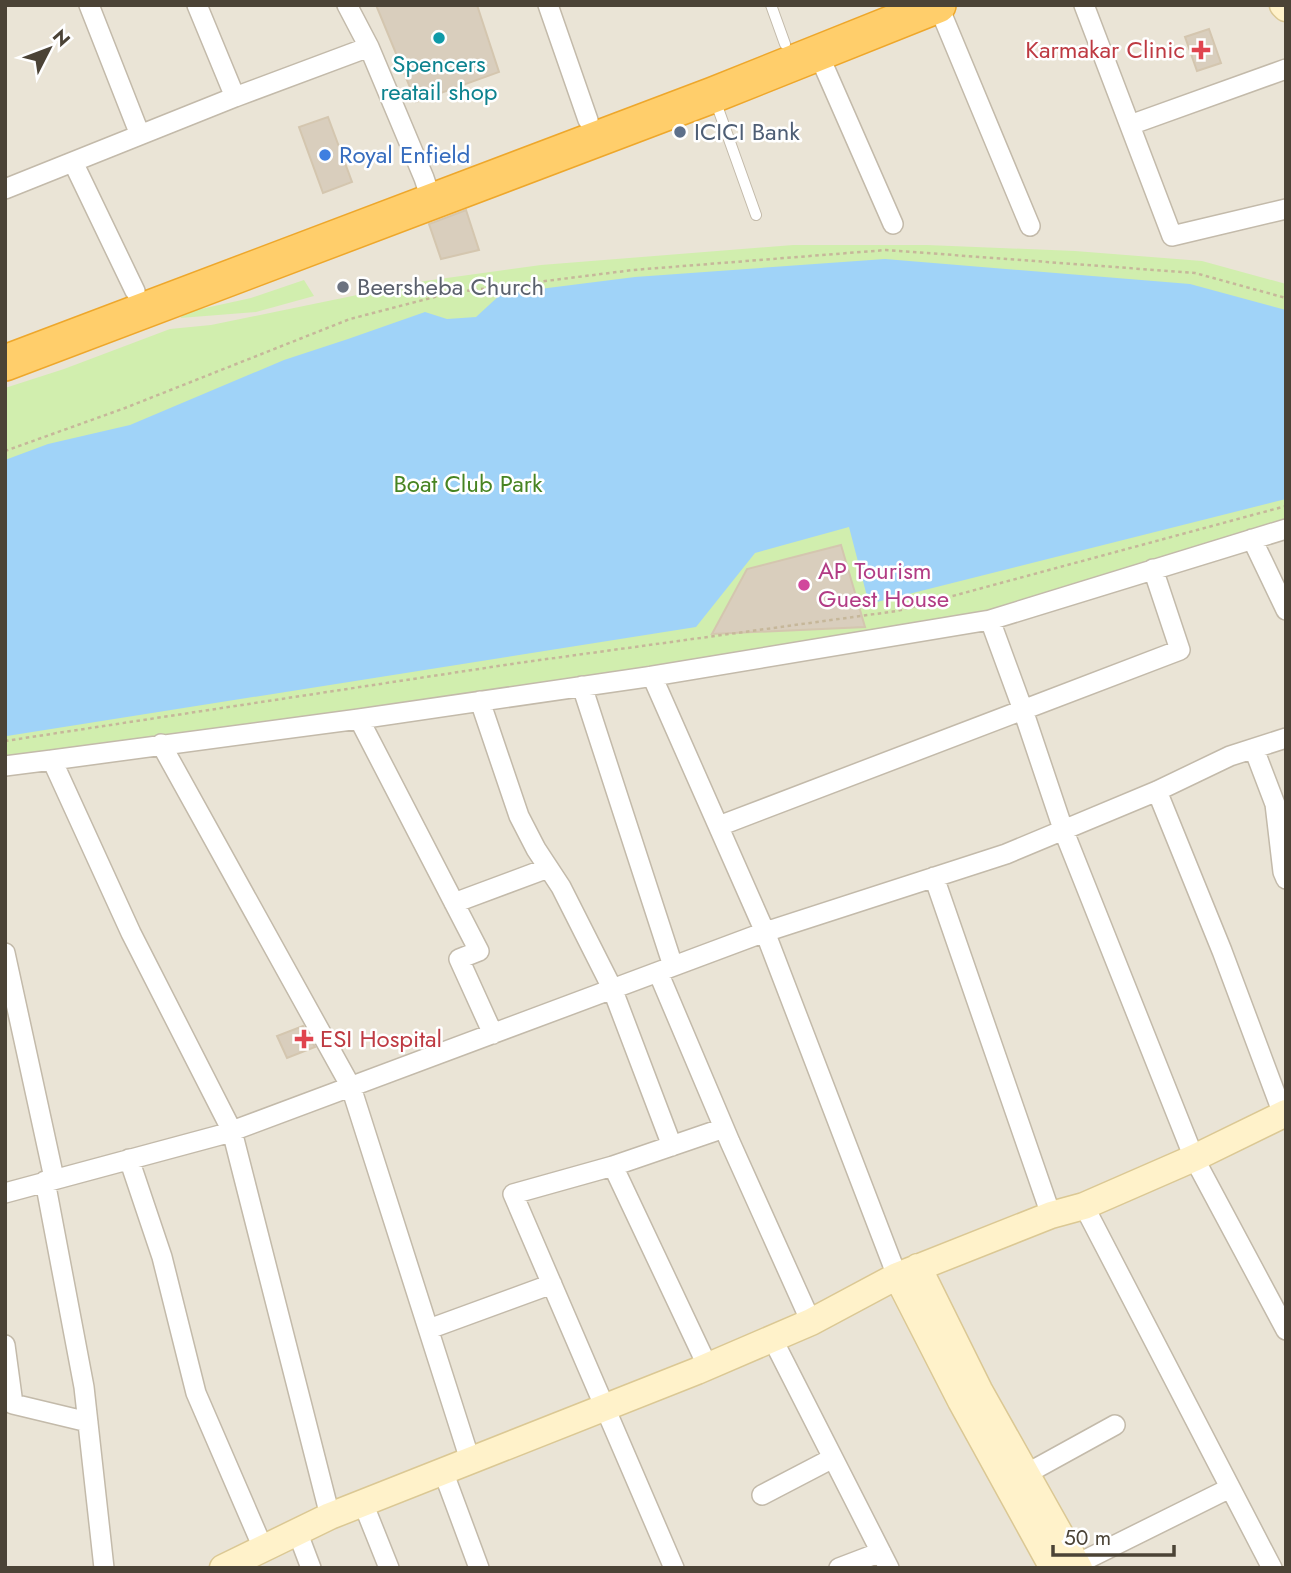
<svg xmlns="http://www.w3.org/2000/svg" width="1291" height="1573" font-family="Jost,sans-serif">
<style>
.residential{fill:#eae4d6}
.green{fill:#d1eeae}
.water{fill:#a0d3f8}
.building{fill:#d9cebd;stroke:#d4c6af;stroke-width:2}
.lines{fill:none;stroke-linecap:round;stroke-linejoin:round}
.lane-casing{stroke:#c3baaa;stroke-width:12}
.street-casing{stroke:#c3baaa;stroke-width:22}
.secondary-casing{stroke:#dbc894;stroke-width:29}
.highway-casing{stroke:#eea72b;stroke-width:38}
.path{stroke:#c6b79a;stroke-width:2.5;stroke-dasharray:3.5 3.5;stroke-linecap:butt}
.lane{stroke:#fff;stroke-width:10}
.street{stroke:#fff;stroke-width:19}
.secondary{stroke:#fff2ca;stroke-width:26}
.highway{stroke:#ffce6b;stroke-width:35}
.culture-dot{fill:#0f9aa8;stroke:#fff;stroke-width:2.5}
.health-dot{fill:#e0444e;stroke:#fff;stroke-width:2.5}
.service-dot{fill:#5c6f8a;stroke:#fff;stroke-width:2.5}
.shop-dot{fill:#3f7fe0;stroke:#fff;stroke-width:2.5}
.worship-dot{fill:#6b7280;stroke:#fff;stroke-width:2.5}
.hotel-dot{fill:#d1479c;stroke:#fff;stroke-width:2.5}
.labels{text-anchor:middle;stroke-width:5;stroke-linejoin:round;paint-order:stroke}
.health-label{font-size:24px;fill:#be3a42;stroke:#fff;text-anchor:end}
.culture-label{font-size:24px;fill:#0d838f;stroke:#fff}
.service-label{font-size:24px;fill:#4e5e75;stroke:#fff;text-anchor:start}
.shop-label{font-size:24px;fill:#366cbe;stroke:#fff;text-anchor:start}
.worship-label{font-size:24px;fill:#5b616d;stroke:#fff;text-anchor:start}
.park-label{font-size:24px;fill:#478422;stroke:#fff}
.hotel-label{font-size:24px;fill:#b23c85;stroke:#fff;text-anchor:start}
</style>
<rect width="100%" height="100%" fill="#f6f2e9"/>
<path class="residential" d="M5 5H1286V1568H5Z"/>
<path class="green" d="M793 245H927L1075 251 1202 261 1286 284V523L1009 614 654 668 5 759V388L64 369 170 329 211 325 425 281 541 265Z
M304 280 314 296 256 312 180 318 187 312 251 298Z"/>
<path class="water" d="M885 259 1190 284 1286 310V499L869 604 849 527 755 553 696 627 7 736 5 734V460L48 444 130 425 284 360 348 339 425 312 447 319 476 317 501 294 635 277Z"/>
<path class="building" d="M376 5H477L499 72 416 102Z
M1209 29 1221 63 1197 71 1185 37Z
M328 117 352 182 323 193 299 127Z
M466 210 479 250 441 259 429 224Z
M841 545 865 627 712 634 747 569Z
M303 1026 315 1047 287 1058 277 1036Z"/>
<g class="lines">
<defs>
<path id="lane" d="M771 5 785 44
M715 100 756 215"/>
<path id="street" d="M89 5 140 135
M197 5 235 97
M347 5 369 47 424 178 432 202
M548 5 588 120
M938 5 1030 226
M1084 5 1172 236 1286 209
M818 53 893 224
M1130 125 1286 69
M73 162 135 291
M5 189 235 97 369 47
M1252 539 1286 610
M990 620 1023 710 1063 829 1194 1158 1286 1330
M652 676 765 932 897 1276
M582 686 673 966
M480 701 519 816 536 849 561 887 612 988 672 1146
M359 719 479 951 459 959 493 1034
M161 744 351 1087 470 1460
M1254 749 1275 804 1283 872 1286 879
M5 766 52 760
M1157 791 1222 951 1283 1114
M719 826 1180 650 1153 569
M934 877 1051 1215
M454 903 548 868
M5 953 54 1178
M658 972 730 1142 811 1322
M129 1159 162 1257 196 1393 263 1548
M613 1166 724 1128
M45 1181 84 1387 104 1568
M5 1193 224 1134 765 932 1006 854 1157 791 1230 756 1286 738
M1084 1206 1272 1568
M429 1329 552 1284
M772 1338 889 1568
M5 1345 13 1404 88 1422
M443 1471 479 1568
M1026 1474 1115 1425
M762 1495 833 1458
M363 1503 389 1568
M330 1516 232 1131 131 933 52 760 359 719 647 677 990 620 1286 529
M297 1531 311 1568
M1077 1564 1230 1488
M674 1568 513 1194 613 1166 707 1365
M839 1568 881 1552"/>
<path id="secondary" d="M1283 5 1286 8
M918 1267 979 1390 1079 1568
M897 1276 961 1401 1053 1568
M223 1568 330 1516 697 1371 811 1322 897 1276 1051 1215 1084 1206 1194 1158 1286 1113"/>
<path id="highway" d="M5 363 713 95 938 5"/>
</defs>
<use href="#lane" class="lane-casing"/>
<use href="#street" class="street-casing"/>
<use href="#secondary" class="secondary-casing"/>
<use href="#highway" class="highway-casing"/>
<path class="path" d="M5 451 125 408 350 319 450 293 633 270 886 250 1195 273 1286 298
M5 741 518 663 897 611 1286 506"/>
<use href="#lane" class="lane"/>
<use href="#street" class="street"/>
<use href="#secondary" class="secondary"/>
<use href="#highway" class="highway"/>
</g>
<circle class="culture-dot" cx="439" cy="38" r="7"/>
<g class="health-dot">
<path d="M1197.5 39.5h7v7h7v7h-7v7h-7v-7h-7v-7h7z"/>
<path d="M300.5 1028.5h7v7h7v7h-7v7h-7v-7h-7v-7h7z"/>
</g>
<circle class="service-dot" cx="680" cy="132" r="7"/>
<circle class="shop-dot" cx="325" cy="155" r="7"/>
<circle class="worship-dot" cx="343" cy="287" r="7"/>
<circle class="hotel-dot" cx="804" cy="585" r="7"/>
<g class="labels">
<g class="health-label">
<text x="1185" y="58">Karmakar Clinic</text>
<text x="320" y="1047" text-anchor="start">ESI Hospital</text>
</g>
<g class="culture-label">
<text x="439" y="72">Spencers<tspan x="439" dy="28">reatail shop</tspan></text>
</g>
<g class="service-label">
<text x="694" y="140">ICICI Bank</text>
</g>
<g class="shop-label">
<text x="339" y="163">Royal Enfield</text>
</g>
<g class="worship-label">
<text x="357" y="295">Beersheba Church</text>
</g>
<g class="park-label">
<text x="468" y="492">Boat Club Park</text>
</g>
<g class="hotel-label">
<text x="818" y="579">AP Tourism<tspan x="818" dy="28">Guest House</tspan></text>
</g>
</g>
<rect width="1291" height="1573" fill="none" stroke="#4b4336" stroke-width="14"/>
<g transform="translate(49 49) rotate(48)" stroke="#ffffff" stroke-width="5" paint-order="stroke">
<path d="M0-5L12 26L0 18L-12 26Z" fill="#4b4336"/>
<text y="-10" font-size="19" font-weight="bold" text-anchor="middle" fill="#4b4336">N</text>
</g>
<path d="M1053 1545v10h121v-10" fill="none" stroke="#4b4336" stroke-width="3.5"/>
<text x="1064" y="1545" font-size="21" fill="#4b4336" stroke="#ffffff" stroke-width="5" paint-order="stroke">50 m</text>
</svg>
